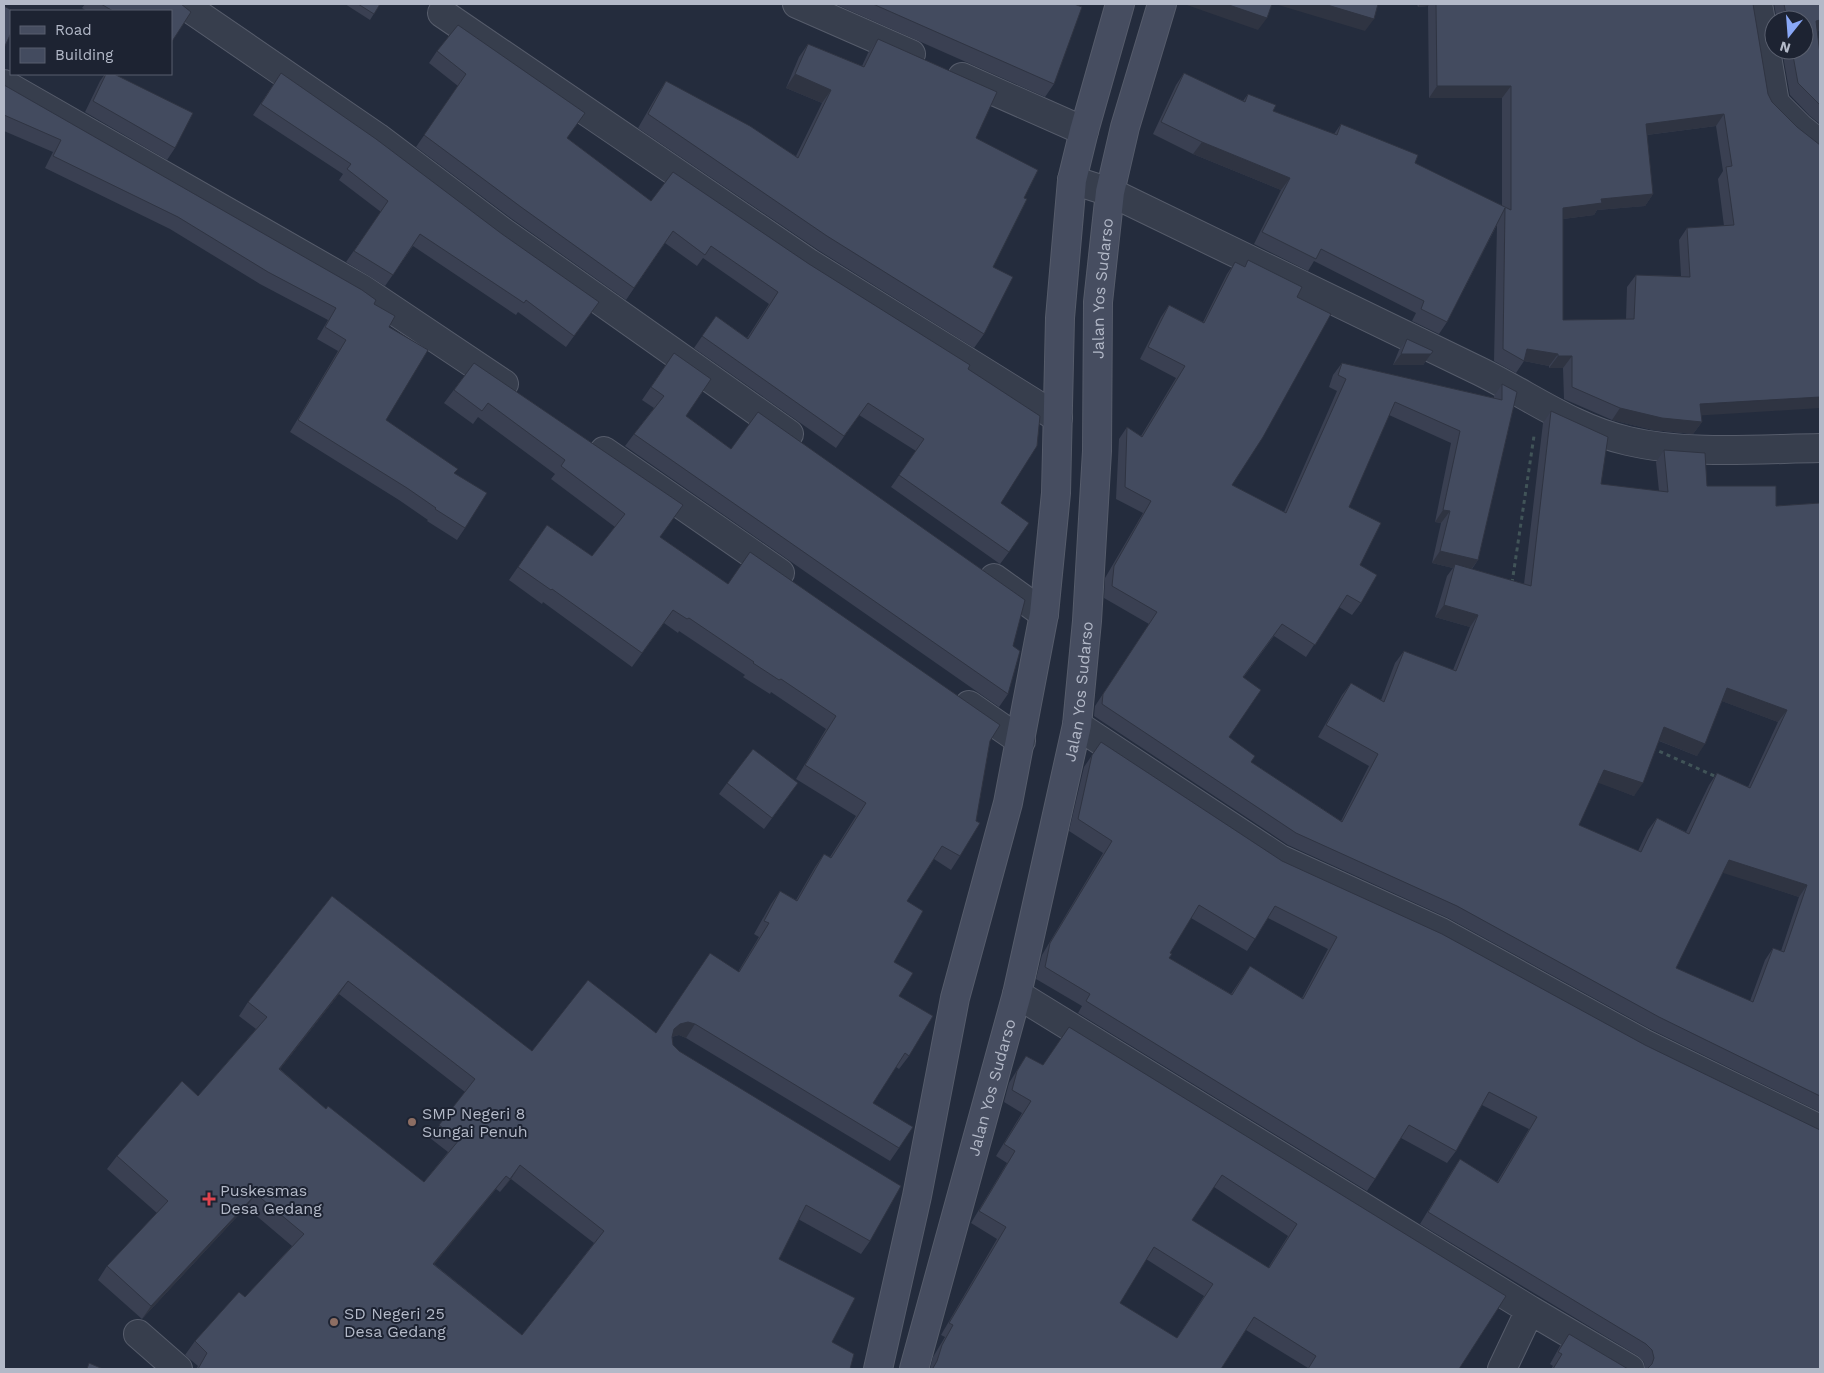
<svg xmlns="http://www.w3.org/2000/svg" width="1824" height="1373" font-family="'Work Sans',sans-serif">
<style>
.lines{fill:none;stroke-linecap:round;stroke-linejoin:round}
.minor-casing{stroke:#565c6b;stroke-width:30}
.secondary-casing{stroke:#565c6b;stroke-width:30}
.path{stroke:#415458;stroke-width:3;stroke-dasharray:4 4;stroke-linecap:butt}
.minor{stroke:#373e4d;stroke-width:28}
.secondary{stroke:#464d60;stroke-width:28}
.wall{fill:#3a4052;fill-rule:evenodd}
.shaded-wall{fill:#2f3442}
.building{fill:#434b5f;stroke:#2f3442;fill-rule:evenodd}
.education-dot{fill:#8d6e63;stroke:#1d2332;stroke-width:2}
.health-dot{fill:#e0444e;stroke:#1d2332;stroke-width:2}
.labels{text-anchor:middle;stroke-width:4;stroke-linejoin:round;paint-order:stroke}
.street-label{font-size:16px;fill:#b3b9c8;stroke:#1d2332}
.poi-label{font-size:16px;fill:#b3b9c8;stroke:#1d2332;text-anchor:start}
</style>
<rect width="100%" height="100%" fill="#242c3d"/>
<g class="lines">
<defs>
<path id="minor" d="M183 4 377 137 503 232 789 434
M797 4 911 54
M1758 4 1775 103 1800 128 1820 144
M442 13 809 263 1058 418
M962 77 1084 131
M4 84 362 289 504 384
M1072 180 1110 192C1231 251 1353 310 1475 369 1526 393 1571 428 1628 441 1687 455 1759 449 1820 448
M604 451 780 573
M994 578 1044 614
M969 705 1021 741
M1077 725 1280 859 1441 932 1643 1043 1820 1129
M1017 994 1530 1310 1502 1369
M1530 1310 1630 1369
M138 1334 178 1369"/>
<g id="secondary">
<path d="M878 1369 917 1196 955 998 1008 803 1044 614 1056 493 1060 318 1072 180 1084 131 1120 4"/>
<path id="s1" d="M914 1369 1017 994 1077 725 1087 621 1097 451 1098 302 1110 192 1125 127 1162 4"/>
</g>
</defs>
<use href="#minor" class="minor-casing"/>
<use href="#secondary" class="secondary-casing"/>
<path class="path" d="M1512 583 1534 436
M1652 748 1719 778"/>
<use href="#minor" class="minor"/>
<use href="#secondary" class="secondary"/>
</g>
<path class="wall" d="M85 4H181L171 11H87L82 8Z
M345 4H380L370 20Z
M835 4H1074L1054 84 1045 97Z
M1417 4H1753L1768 94 1701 416 1702 422 1693 434 1653 430 1612 420 1564 399 1563 368H1549V366L1524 361 1516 373 1494 361 1497 225 1447 322 1439 334 1412 321 1416 313 1314 261 1308 271 1254 244 1281 190 1193 154 1153 134 1176 85 1184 73 1243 101 1248 94 1273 111 1334 134 1341 124 1415 163 1502 206V98H1429L1428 6 1418 7ZM1716 126 1723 171 1718 179 1724 226 1687 228 1679 240 1681 276 1636 275 1627 287 1626 319 1563 320V219L1594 215 1597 210 1645 206 1653 194 1647 135Z
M1774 4H1820L1817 31 1820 54V124L1810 116 1790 95 1782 50H1804V20H1777Z
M878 39 976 138 1024 198 993 267 984 334 974 348 818 250 638 128 657 95 666 81 796 156 822 103 786 88 799 57 808 44 862 66 868 53Z
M437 51 567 138 651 201 809 264 968 369 1001 503 1009 552 1000 564 891 487 916 451 859 415 836 448 694 348 716 316 747 338 769 304 703 258 697 266 665 243 626 300 512 219 416 147 458 86 429 63Z
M281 73 591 313 566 347 518 312 516 315 413 246 385 286 346 262 381 212 339 180 343 174 253 115Z
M105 74H114L175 148 167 160 85 112 100 81Z
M4 85 374 304 389 327 386 420 454 473 465 528 457 540 427 521 428 520 399 500 290 432 338 351 317 339 328 320 260 284 170 229 45 168 53 152 4 131Z
M1248 260 1297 297 1232 485 1284 512 1337 391 1329 387 1333 375 1342 363 1494 398V396L1502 384 1517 392 1478 560 1472 569 1524 584 1543 423 1551 411 1601 484 1659 491 1656 462 1664 450 1707 486 1776 506 1820 503V1112L1650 1029 1448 918 1288 845 1094 716 1095 706 1149 624 1104 598 1105 578 1143 513 1116 499 1119 439 1127 427 1141 436 1176 378 1140 359 1161 317 1169 305 1203 322 1227 274 1235 262 1244 266ZM1389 415 1451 443 1435 522 1441 523 1432 563 1453 568 1447 576 1435 617 1470 627 1453 670 1404 651 1395 663 1381 700 1351 683 1342 695 1318 737 1369 766 1341 821 1251 762 1229 737 1243 678 1274 636 1306 657 1339 607 1352 615 1361 603 1360 565 1349 507ZM1722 701 1778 722 1748 787 1717 773 1709 785 1686 832 1657 818 1648 830 1638 851 1579 825 1598 782 1634 796 1659 741 1697 756ZM1723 872 1799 897 1781 951 1773 948 1765 960 1750 1001 1676 968Z
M1407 339 1431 354 1423 365H1393L1399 350Z
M674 353 686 416 731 449 1013 646 1008 694 999 707 625 446 634 434 654 408 642 400Z
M474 363 660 537 728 584 990 741 960 856 951 870 934 859 907 901 894 962 909 1056 899 1069 896 1067 873 1103 899 1148 890 1161 686 1038 679 1035 672 1037 673 1045 679 1051 870 1241 861 1254 798 1219 779 1259 850 1369H196L198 1366 185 1355 195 1341 245 1297 292 1246 246 1207 142 1319 98 1280 107 1266 157 1213 107 1169 117 1156 198 1096 256 1029 239 1016 248 1002 332 896 532 1051 656 1033 738 972 759 937 754 934 771 904 780 891 796 900 815 867 824 854 830 857 856 816 796 779 826 729 771 692 770 694 743 677 745 675 679 631 678 633 664 623 632 667 543 602 542 604 509 580 547 525 592 556 615 527 551 479 555 474 478 417 473 424 444 403ZM339 994 465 1092 430 1138 448 1152 424 1182 326 1109 280 1069ZM511 1179 594 1243 522 1335 434 1264 496 1189 500 1192Z
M1101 742 1282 861 1645 1045 1820 1369H1645L1644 1362 1638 1356 1420 1224 1452 1171 1460 1159 1497 1182 1529 1129 1482 1105 1456 1151 1447 1163 1401 1138 1375 1179 1367 1191 1078 1013 1082 1006 1036 979 1042 955 1103 853 1069 831 1084 767ZM1191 918 1247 951 1268 918 1328 949 1302 998 1250 966 1231 994 1169 958 1170 953Z
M727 783 790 794 764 829 719 794Z
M1026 1056 1043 1065 1506 1296 1459 1369H1307L1308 1368 1246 1330 1221 1369H930L933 1357 945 1337 941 1335 997 1239 971 1223 1007 1163 996 1156 1022 1113 1004 1102 1009 1083ZM1214 1187 1288 1236 1268 1268 1192 1220ZM1146 1259 1204 1296 1177 1338 1120 1303Z
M1569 1334 1628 1369H1551L1553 1366 1550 1364 1560 1346Z"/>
<path class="shaded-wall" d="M1184 4H1226L1267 18 1258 30Z
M1275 4H1324L1374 19 1365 31Z
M1420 4H1430L1428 6 1418 7Z
M1820 20V31L1807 33 1816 21Z
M795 74 831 90 822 103 786 88Z
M1437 86H1511L1502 98H1429Z
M1724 114 1716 126 1638 136 1646 124Z
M1202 142 1290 178 1281 190 1193 154Z
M1653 194 1645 206 1597 210 1594 215 1555 220 1563 208 1601 199Z
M1527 349 1558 354 1549 366 1524 361Z
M1401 354H1431L1423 365H1393Z
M1558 356H1572L1563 368H1549Z
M1820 397V408L1692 416 1700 404Z
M1620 408 1702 422 1693 434 1653 430 1612 420Z
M1443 510 1450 511 1441 523 1435 522Z
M1440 551 1478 560 1469 572 1455 564 1453 568 1432 563Z
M1444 605 1478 615 1470 627 1435 617Z
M1727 688 1787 710 1778 722 1719 700Z
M1664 727 1705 744 1697 756 1655 739Z
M1604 770 1643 783 1634 796 1596 782Z
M1729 860 1807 885 1799 897 1720 872Z
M348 981 339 994 270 1082 279 1069Z
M688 1022 695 1024 686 1038 679 1035 671 1037 674 1029 680 1024Z
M520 1165 511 1179 500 1192 510 1179Z
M506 1176 496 1189 424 1277 433 1264Z
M256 1194 246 1207 142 1319 151 1306Z"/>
<path class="building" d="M101 4H181L191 12 171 43V11H113Z
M358 4H380L374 14Z
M873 4H1074L1082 7 1054 84Z
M1226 4H1272L1267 18Z
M1324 4H1378L1374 19Z
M1436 4H1753L1768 94 1772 102 1797 127 1820 145V397L1700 404 1702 422 1662 418 1620 408 1572 387V356H1558V354L1527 349 1524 361 1503 349 1505 208 1447 322 1421 309 1424 301 1321 249 1316 259 1262 232 1290 178 1202 142 1161 122 1184 73 1245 102 1248 94 1276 105 1273 111 1337 135 1341 124 1418 155 1415 163 1511 210V86H1437ZM1724 114 1732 166 1726 167 1734 225 1687 228 1690 277 1636 275 1634 319 1563 320V208L1602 203 1601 199 1653 194 1646 124Z
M1784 4H1820V20L1816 21 1820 54V105L1798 83 1792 50H1804V20H1787Z
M4 6 13 11H11V33L4 48Z
M458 25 585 113 567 138 651 201 673 172 809 264 970 365 968 369 1040 416 1037 446 1001 503 1029 523 1009 552 899 475 924 439 868 403 844 436 702 336 716 316 748 339 778 292 711 246 705 255 673 231 634 288 521 207 424 135 466 74 437 51Z
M878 39 997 92 976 138 1038 170 1024 198 1027 199 993 267 1013 277 984 334 827 236 648 114 666 81 750 126 798 158 831 90 795 74 808 44 864 67Z
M281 73 376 139 502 234 599 302 574 336 526 300 524 303 420 234 393 275 354 251 388 201 347 169 351 164 261 104Z
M106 74H114L193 113 175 148 93 101Z
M4 85 362 290 376 300 374 304 395 316 389 327 428 350 386 420 458 469 454 473 487 493 465 528 435 509 436 508 407 488 298 420 346 340 325 327 336 308 268 272 178 217 53 156 61 140 4 115Z
M1248 260 1302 287 1297 297 1331 314 1263 437 1232 485 1286 513 1346 379 1338 375 1342 363 1502 400V384L1517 392 1478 560 1440 551 1450 511 1443 510 1460 431 1395 402 1349 507 1381 523 1360 565 1377 575 1361 603 1347 595 1315 645 1282 624 1243 677 1261 690 1229 737 1255 756 1251 762 1342 822 1378 754 1326 725 1351 683 1384 702 1404 651 1456 671 1478 615 1444 605 1455 564 1531 586 1551 411 1608 437 1601 484 1668 492 1664 450 1705 453 1707 486H1776V506L1820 503V1096L1659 1017 1457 906 1296 833 1102 704 1103 694 1157 612 1112 586 1114 566 1151 501 1125 487 1127 427 1142 437 1185 366 1148 347 1169 305 1204 323 1235 262 1245 267ZM1727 688 1787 710 1750 788 1717 773 1689 834 1657 818 1641 852 1579 825 1604 770 1643 783 1664 727 1705 744ZM1729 860 1807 885 1784 952 1773 948 1753 1002 1676 968Z
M1407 339 1433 351 1431 354H1401Z
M674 353 711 379 686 416 731 449 758 412 1025 600 1013 646 1020 651 1008 694 634 434 664 396 651 387Z
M474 363 683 505 660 537 728 584 750 552 1000 725 990 741 976 821 980 823 960 856 942 846 907 901 923 911 894 962 913 973 899 996 933 1016 909 1056 905 1053 873 1103 913 1127 899 1148 695 1024 688 1022 680 1024 674 1029 672 1037 673 1045 679 1051 901 1186 870 1241 806 1205 779 1259 855 1298 832 1342 854 1354 850 1369H198L207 1353 195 1341 239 1292 245 1297 304 1234 256 1194 151 1306 107 1266 168 1201 117 1156 182 1081 198 1096 267 1017 248 1002 332 896 532 1051 588 980 656 1033 710 953 739 972 769 923 764 921 780 891 797 901 824 854 831 858 866 803 805 765 836 716 781 679 779 680 753 663 754 662 689 618 687 619 673 610 642 653 552 589 551 590 518 567 547 525 592 556 625 514 561 466 565 460 488 403 482 411 454 390ZM348 981 475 1079 439 1125 459 1140 424 1182 328 1106 326 1109 279 1069ZM520 1165 604 1231 522 1335 433 1264 506 1176 510 1179Z
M1101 742 1282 861 1442 934 1645 1045 1820 1130V1369H1647L1652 1364 1654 1358 1652 1350 1646 1344 1428 1212 1460 1159 1498 1183 1537 1117 1489 1092 1456 1151 1409 1125 1375 1179 1086 1001 1090 994 1045 967 1050 943 1112 841 1078 819 1092 755ZM1199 905 1255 939 1275 906 1337 937 1303 999 1250 966 1232 995 1169 958 1172 954 1170 953Z
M753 749 798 783 772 818 727 783Z
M1069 1027 1506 1296 1459 1369H1308L1316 1356 1254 1317 1221 1369H936L933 1368 937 1361 942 1345 953 1325 949 1323 1006 1227 979 1211 1015 1151 1004 1144 1031 1101 1012 1090 1017 1071 1026 1056 1043 1065ZM1222 1175 1297 1224 1269 1268 1192 1220ZM1154 1247 1213 1284 1177 1338 1120 1303Z
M1569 1334 1628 1369H1553L1562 1354 1558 1352Z
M89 1363 103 1369H87Z"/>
<g class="education-dot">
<circle cx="412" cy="1122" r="5"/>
<circle cx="334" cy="1322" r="5"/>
</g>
<path class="health-dot" d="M206.5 1191.5h5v5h5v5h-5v5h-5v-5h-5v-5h5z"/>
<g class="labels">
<g class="street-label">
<text dy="6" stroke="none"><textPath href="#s1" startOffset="1102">Jalan Yos Sudarso</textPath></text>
<text dy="6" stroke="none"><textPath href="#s1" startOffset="698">Jalan Yos Sudarso</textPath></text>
<text dy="6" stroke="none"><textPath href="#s1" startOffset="292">Jalan Yos Sudarso</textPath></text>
</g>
<g class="poi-label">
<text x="422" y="1119">SMP Negeri 8<tspan x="422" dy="18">Sungai Penuh</tspan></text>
<text x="220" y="1196">Puskesmas<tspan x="220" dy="18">Desa Gedang</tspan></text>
<text x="344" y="1319">SD Negeri 25<tspan x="344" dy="18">Desa Gedang</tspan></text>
</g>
</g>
<rect width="1824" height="1373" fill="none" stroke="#b3b9c8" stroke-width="10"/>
<rect x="10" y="10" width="162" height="65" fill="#1d2332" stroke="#595f6e"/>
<rect x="20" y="26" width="25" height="8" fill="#464d60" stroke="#595f6e"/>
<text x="55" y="35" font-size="15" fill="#b3b9c8">Road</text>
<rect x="20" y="48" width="25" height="15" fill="#434b5f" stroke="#595f6e"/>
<text x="55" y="60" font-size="15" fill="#b3b9c8">Building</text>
<g transform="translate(1789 35) rotate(197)"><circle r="24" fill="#1d2332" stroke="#595f6e"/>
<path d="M0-4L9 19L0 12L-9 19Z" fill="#89a8f7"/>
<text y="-8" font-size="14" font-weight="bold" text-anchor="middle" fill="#b3b9c8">N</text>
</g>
</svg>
